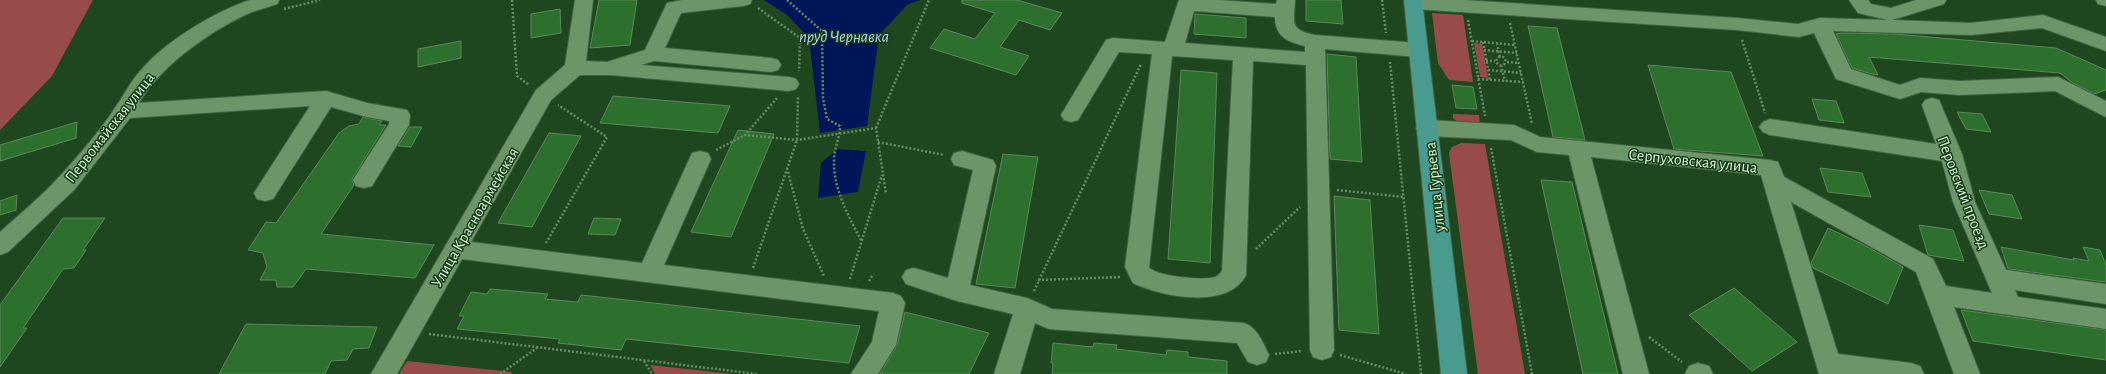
<svg xmlns="http://www.w3.org/2000/svg" width="2106" height="374" font-family="'Alegreya Sans',sans-serif">
<style>
.green{fill:#974c49}
.water{fill:#011659}
.building{fill:#2d702d;stroke:#5d875b}
.lines{fill:none;stroke-linecap:round;stroke-linejoin:round}
.minor-casing{stroke:#406440;stroke-width:2}
.major-casing{stroke:#406440;stroke-width:2}
.path{stroke:#688a68;stroke-width:2.5;stroke-dasharray:2 2;stroke-linecap:butt}
.minor{fill:#6c966a;fill-rule:evenodd}
.major{fill:#4a9b8f;fill-rule:evenodd}
.path-bridge{stroke:#688a68;stroke-width:2.5;stroke-dasharray:2 2;stroke-linecap:butt}
.labels{text-anchor:middle;stroke-width:3;stroke-linejoin:round;paint-order:stroke}
.street-label{font-size:16px;fill:#ddf4dc;stroke:#143c14}
.water-label{font-size:17px;font-style:italic;fill:#b7ccf4;stroke:#143c14}
</style>
<rect width="100%" height="100%" fill="#1f471f"/>
<path class="green" d="M0 0H93L52 76 0 130Z
M1432 13 1463 15 1473 82 1449 80 1438 63Z
M1474 43 1482 44 1488 78 1480 77Z
M1453 114 1479 115 1480 127 1458 122 1453 118Z
M1461 143 1485 144 1525 374H1478L1449 153 1452 147Z
M407 361 512 372 511 374H399Z
M650 365 733 374H655Z"/>
<path class="water" d="M764 0H921L908 4 879 35 867 126 820 133 809 38 787 15Z
M838 149 866 151 858 192 818 198 821 163Z"/>
<path class="building" d="M599 0H637L630 45 590 48Z
M962 0H1017L1062 13 1050 30 1019 20 1000 47 1029 56 1016 75 930 48 944 29 975 39 995 13 962 3Z
M1306 0H1341L1343 24 1306 21Z
M560 9 561 33 531 38V14Z
M1195 14 1246 18V38L1194 34Z
M1528 26 1557 28 1585 140 1553 137Z
M1842 33 1895 34 2056 48 2106 70V90L2094 94 2073 83 2060 73 1869 57 1878 75 1872 74 1852 68 1836 34Z
M461 41V58L418 67V49Z
M1327 54 1356 57 1362 162 1330 159Z
M1648 65 1731 72 1763 156 1674 149Z
M1181 70 1217 73 1210 263 1168 259Z
M1452 85 1473 87 1477 109 1456 108Z
M613 96 730 106 718 133 600 123Z
M1812 99 1836 101 1844 123 1819 120Z
M1957 112 1982 114 1991 132 1966 129Z
M363 117 382 121 379 125H386L352 179 354 185 321 234 434 245 415 278 306 269 293 287H277L276 280H260L267 267 263 253 248 250 266 222 276 223 339 133 349 126 359 124Z
M77 122 76 138 0 161V145Z
M410 127H422L411 147 398 146Z
M738 130 774 134 731 237 691 232Z
M549 133 581 136 532 227 498 223Z
M1003 154 1038 157 1015 288 976 284Z
M1820 168 1862 173 1871 197 1828 192Z
M1541 180 1572 182 1618 374H1583Z
M1979 190 2012 195 2022 219 1989 214Z
M17 195 16 210 0 215V201Z
M1334 196 1370 200 1379 334 1339 330Z
M63 218H105L83 250H86L74 268 63 269 23 328H27L0 367V305Z
M594 218 621 219 615 235 588 234Z
M1919 225 1953 230 1964 261 1928 255Z
M1828 228 1864 245 1903 267 1888 304 1813 268 1811 263Z
M2001 247 2074 260 2073 258 2089 261 2083 247 2100 250 2106 265V282L2008 269Z
M1734 288 1797 342 1752 371 1689 315Z
M490 289 548 294 545 299 578 302 581 295 860 326 849 363 626 339 621 350 558 343 560 339 457 329 464 316H459L471 292 487 294Z
M1961 310 2106 330V360L1973 341Z
M905 312 989 333 969 374H880L897 345Z
M246 324 377 327 369 348 353 349 347 360 331 361 325 374H219Z
M1053 343 1093 347 1094 343 1117 345 1116 349 1166 355 1167 350 1188 352V357L1227 361V374H1052L1053 363H1051Z"/>
<g class="lines">
<defs>
<path id="minor" d="M250 0H279L277 4C266 8 255 10 245 15 207 33 160 67 139 103L326 91 367 103 407 110 410 115 409 125 372 186 364 188 356 186 353 180 389 124V121L367 117 331 107 273 199 265 201 257 199 254 193 310 106 130 118 75 189 8 252 0 255V232C20 214 42 196 60 176 80 154 101 130 117 105 126 92 132 79 143 68 166 41 216 11 250 0Z
M575 0H593L586 61 607 62 645 50 667 3 682 0H752L750 4 743 6 681 13 665 48 771 58 778 60 781 65 778 70 771 72 654 61 641 65 789 77 796 79 799 84 796 89 789 91 611 75H580L551 100 471 242 642 263 692 153 700 151 708 153 711 159 664 265 893 293 901 296 905 303 896 345 878 374H851L872 342 879 311 462 259 397 374H371L536 90 565 65Z
M1179 0H1218L1276 4 1277 0H1295C1294 23 1289 30 1315 35L1418 43 1425 45 1428 50 1425 55 1418 57 1325 49 1334 350 1331 357 1322 360 1313 357 1310 350 1306 65 1253 61 1246 275C1228 310 1162 297 1133 283L1125 267 1152 54 1119 52 1078 120 1071 122 1064 120 1061 115 1106 40 1113 38 1165 42ZM1194 11 1275 17C1275 37 1288 42 1305 46V52L1185 43ZM1172 56 1233 60 1222 271C1220 273 1218 276 1215 277 1205 281 1153 276 1149 267Z
M1406 0H1464L1737 18 1798 24 1820 18 1888 20 1858 13 1849 0H1868L1871 4 1891 8 1916 0H1946L1944 4 1892 20 1971 23 2043 15 2106 37V51L2042 28 1971 35 1833 31 1851 69 1900 85 1920 78 1960 81 2058 77 2106 101V117L2055 91 1960 95 1921 92 1900 99 1836 79 1814 33 1799 37 1737 30 1414 9 1407 7 1404 3Z
M2096 0H2106V6L2098 4Z
M1932 98 1939 100 1962 154 1975 202 2006 270 2106 284V304L2015 290 2018 297 2106 309V329L1954 307 1980 374H1954L1916 272 1791 202 1838 354 1911 363 1920 366 1924 374H1819L1761 175 1591 157 1649 374H1623L1569 155 1537 152 1511 140 1427 136 1420 133 1416 128 1420 123 1427 120 1514 125 1540 137 1770 160 1778 162 1784 177 1933 259 1946 286 1992 293 1953 202 1942 161 1770 135 1763 132 1759 127 1763 122 1770 119 1936 144 1922 105 1925 100Z
M962 151 993 160 996 166 970 285 1027 298 1052 309 1244 323C1257 327 1263 343 1269 355L1266 362 1257 365 1248 362 1237 343 1049 329 1035 323 1020 374H994L1013 314 957 301 906 284 902 277 906 270 914 268 948 278 973 170 954 165 951 159 954 153Z
M1698 363 1709 366 1713 374H1685L1689 366Z"/>
<path id="major" d="M1404 0H1422L1467 374H1441Z"/>
</defs>
<use href="#minor" class="minor-casing"/>
<use href="#major" class="major-casing"/>
<path class="path" d="M512 0 517 76 529 85
M1382 0 1386 33
M758 8 800 38 799 71
M284 9 320 0
M1468 20 1485 116
M1510 23 1532 124
M1742 40 1765 113
M1472 41 1515 45
M1483 42 1490 80
M1497 43 1500 57
M1484 50 1517 53
M1496.5 61a4.5 4.5 0 1 1 9 0a4.5 4.5 0 1 1-9 0Z
M1486 61H1495
M1390 62 1421 374
M1507 62 1519 63
M1501 65 1505 81
M1488 70 1521 73
M1478 79 1523 82
M777 98 745 135 797 140 876 128 886 194
M876 128 929 0
M878 142 944 155
M1491 148 1532 374
M716 150 745 135
M787 168 803 229 824 276
M1337 190 1404 197
M546 243 607 137 558 105
M1256 249 1300 207
M753 268 797 140 798 96
M850 279 882 175
M1038 280 1121 277
M869 281 873 274
M1034 291 1141 64
M429 334 757 374
M1649 337 1682 362
M1275 354 1302 351
M1340 355 1406 374
M644 361 652 374
M500 374 537 348"/>
<use href="#minor" class="minor"/>
<use href="#major" class="major"/>
<path class="path-bridge" d="M787 0 822 31 823 98 827 119 840 126C840 138 834 148 834 160 833 189 849 217 862 242"/>
</g>
<g class="labels">
<g class="street-label">
<text transform="translate(109 127) rotate(-52)" y="6">Первомайская улица</text>
<text transform="translate(1693 160) rotate(6)" y="6">Серпуховская улица</text>
<text transform="translate(1434 187) rotate(-96)" y="6">улица Гурьева</text>
<text transform="translate(1964 192) rotate(69)" y="6">Перовский проезд</text>
<text transform="translate(474 217) rotate(-60)" y="6">Улица Красноармейская</text>
</g>
<g class="water-label">
<text x="844" y="42">пруд Чернавка</text>
</g>
</g>
</svg>
